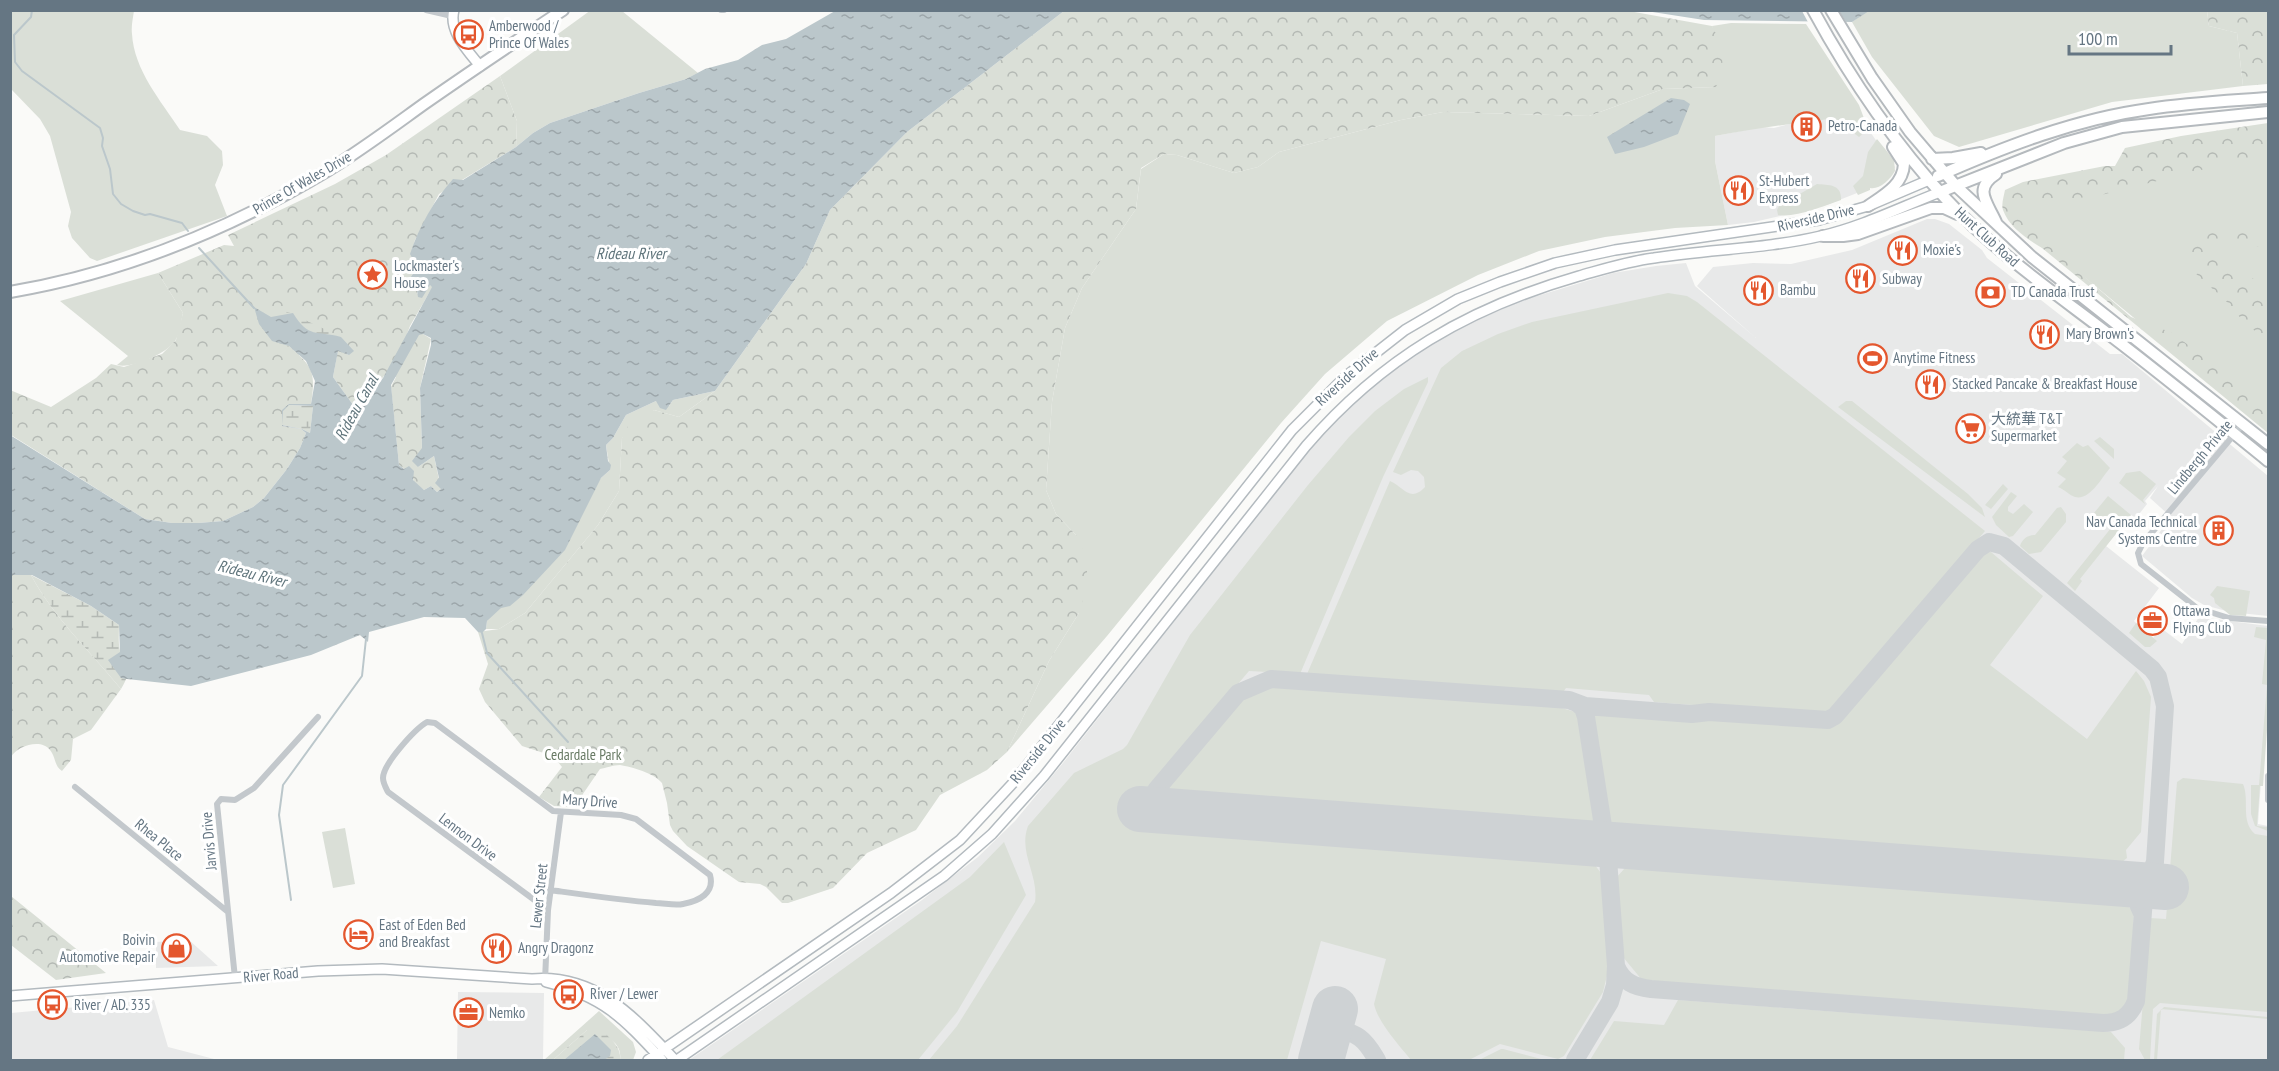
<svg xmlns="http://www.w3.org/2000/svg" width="2279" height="1071" font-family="'PT Sans Narrow','Noto Sans SC',sans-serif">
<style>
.built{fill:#e8e9e9}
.grass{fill:#dadfd7}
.forest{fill:url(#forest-crowns)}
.wetland{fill:url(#wetland-marsh)}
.water{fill:url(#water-ripples);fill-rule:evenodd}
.pier{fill:#fafaf8}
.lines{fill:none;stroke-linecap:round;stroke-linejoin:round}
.stream{stroke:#bbc7cb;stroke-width:2}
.taxiway{stroke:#ced2d4;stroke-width:18}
.runway{stroke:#ced2d4;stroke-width:46}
.secondary-casing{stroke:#b3babf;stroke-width:12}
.primary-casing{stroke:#b5babe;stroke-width:14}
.street{stroke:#c3c8cc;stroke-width:6}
.secondary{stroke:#fff;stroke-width:9}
.primary{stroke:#fff;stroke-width:10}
.labels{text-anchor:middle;stroke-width:6;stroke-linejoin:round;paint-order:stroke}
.poi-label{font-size:15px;fill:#657683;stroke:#fff;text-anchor:start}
.street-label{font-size:15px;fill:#657683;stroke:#fff}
.park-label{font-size:15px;fill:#687a64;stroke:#fff}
.water-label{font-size:16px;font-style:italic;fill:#60757c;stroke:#fff}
</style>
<defs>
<pattern id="forest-crowns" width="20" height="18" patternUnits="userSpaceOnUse" patternTransform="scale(1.5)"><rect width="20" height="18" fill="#dadfd7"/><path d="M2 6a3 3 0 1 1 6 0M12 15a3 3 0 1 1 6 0" fill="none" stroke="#b4b9b4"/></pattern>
<pattern id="wetland-marsh" width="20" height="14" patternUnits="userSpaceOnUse" patternTransform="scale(1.5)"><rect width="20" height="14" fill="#dadfd7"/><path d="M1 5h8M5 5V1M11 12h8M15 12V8" fill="none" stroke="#b4b9b4"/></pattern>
<pattern id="water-ripples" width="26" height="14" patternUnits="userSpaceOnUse" patternTransform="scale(1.5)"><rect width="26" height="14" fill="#bbc7cb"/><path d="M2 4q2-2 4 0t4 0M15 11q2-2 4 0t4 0" fill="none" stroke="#9ca6aa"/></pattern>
</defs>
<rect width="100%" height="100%" fill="#fafaf8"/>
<path class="built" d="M1831 119H1835L1859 136 1868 129 1895 167 1885 182 1824 206 1754 222 1728 225 1715 161V136L1761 127 1774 128 1793 123Z
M1927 219H1935L1949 224 1982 250 1987 258 2110 354H2122L2268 476V616L2230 612 2204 605 2192 598 2142 556 2171 517 2150 498 2158 486 2145 501 2147 504 2136 518 2131 515 2106 546 2159 588 2134 621 2153 638 2161 628 2182 644 2199 617 2268 626V682L2258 824 2268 826V1060H689L922 900 978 857 1015 821 1063 763 1310 448 1350 406 1409 358 1457 329 1521 301 1613 273 1656 266 1686 263 1695 286 1756 338 1697 286 1713 267 1753 263 1791 264 1852 250Z
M189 940 218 966 156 968V942Z
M458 992 544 993 543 1060H457Z
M154 1000 168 1047 218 1060H11V1013Z"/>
<path class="grass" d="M591 10 622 11 698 73 686 79 639 93 550 123 533 133 516 147 517 121 500 76Z
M1869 10 2207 11 2209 26 2237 33 2243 86 2112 102 1959 147 1934 136 1872 57 1852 22Z
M10 11H134C133 18 131 26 132 34 134 70 161 101 180 130L207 136 222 151 223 165 215 185 227 216 97 261 90 258 72 238 68 226 71 212 50 136 40 119 11 89Z
M1731 23 1806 24 1859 105 1868 129 1859 137 1835 119H1831C1792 123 1754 129 1715 136V161L1728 225 1675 228 1605 237 1539 251 1478 275 1387 321 1325 374 1281 423 1107 636 1007 752 1049 661 1079 613 1076 535 1056 514 1046 490 1052 402 1065 328 1082 288 1136 209 1141 169 1164 154 1177 155 1234 173 1258 167 1279 152 1401 120 1443 112 1589 116 1663 89 1715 87 1718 50 1712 26Z
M2268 136V428L2021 225 2008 198Z
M1877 139 1894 160 1895 171C1890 180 1879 190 1870 188V190L1858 195 1853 186 1863 176 1868 152Z
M1817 184C1829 185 1842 184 1841 200 1823 206 1796 218 1778 215L1777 210 1779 206Z
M158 273 183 313C181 321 180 334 175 341 166 354 132 369 117 365L128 356 60 301Z
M1668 293 1687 296 1697 302 1985 531 1836 708 1823 715 1654 702 1649 695 1566 688 1561 695 1307 674 1390 481C1404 487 1410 503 1425 487L1424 477 1418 471 1411 470 1401 475 1393 472 1441 368 1462 351 1498 334 1532 322Z
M1428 377V382L1383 477 1300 674 1249 671 1141 798 1139 821 1588 856 1604 877 1610 963 1603 992 1564 1056 1558 1059 1500 1044 1469 1060H1411C1400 1046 1378 1023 1374 1004L1386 959 1321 941 1287 1060H929L957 1026 1035 902C1039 875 1018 853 1028 826L1074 773 1123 749 1127 745 1190 635 1308 485 1349 437 1375 411 1404 389Z
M715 391 679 417 654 410 622 438 619 491 598 525 525 613 499 629H486L487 621 601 478 610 470 606 445 613 438 626 415 656 401 669 406 673 400Z
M1846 401H1852L1968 494 1982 508 1985 517 1838 407Z
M2100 437 2114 449V459L2094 441Z
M2077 443 2083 447 2088 445 2110 468C2102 477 2090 501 2075 497 2069 495 2064 489 2058 487L2066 479 2057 473 2067 461 2062 457Z
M2140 471 2156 484 2143 500 2145 504 2119 483 2126 473Z
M2003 484 2008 489 1991 509 1985 505Z
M2011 492 2017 496 2008 507V511L2013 514 2024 504 2033 512 2013 536 2009 537 1996 525 1992 517Z
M2108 496 2131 515 2080 579 2082 581 2075 591 2067 583 2111 528 2094 513Z
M2061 507 2066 514V522L2041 552 2029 554 2020 546C2022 539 2028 535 2035 535L2057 508Z
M1991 552 2043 596 1990 665 2087 739 2136 671 2144 681 2151 697 2141 832 2126 850 2127 858 2111 871 1616 832 1609 819 1592 719 1598 712 1704 720 1707 717 1833 727 1981 553Z
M2217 586 2250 591 2246 616 2230 615 2215 603 2214 598 2210 595Z
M2136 623 2157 641 2150 647H2145L2129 633Z
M2256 627 2268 628V716L2263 786H2260L2257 826 2268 827V831L2255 826 2251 814V785H2259L2267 685 2262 684 2266 640 2254 637Z
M1280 684 1552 705 1575 712 1581 719 1596 819 1594 831 1166 799 1164 787 1241 698 1260 688Z
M2183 778 2243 784C2250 800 2240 821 2255 834L2268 836V1012L2160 1003 2153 1009 2150 1060H2145L2139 1049 2150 918 2166 919 2177 782Z
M345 828 355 884 333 888 322 832Z
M1004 842 1026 895 957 1012 918 1060H717L970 877Z
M1632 860 2120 896 2134 913 2129 1003 2111 1017 1642 980 1623 957 1617 877Z
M1678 1000 2111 1032 2125 1048 2124 1060H1590L1614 1021 1664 1025Z
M2164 1007 2268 1017V1019L2161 1009 2157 1060H2154L2157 1014Z
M599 1011 633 1042 636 1052 633 1060H620C623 1040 602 1035 587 1030L553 1060H544Z
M1501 1049H1503L1545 1060H1479Z"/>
<path class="forest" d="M1064 11H1629L1712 26 1724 49 1721 75 1716 87 1663 89 1589 116 1443 112 1401 120 1279 152 1258 167 1234 173 1177 155 1164 154 1141 168 1136 209 1082 288 1065 328 1052 402 1046 490 1056 514 1076 535 1087 560V585L1079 613 1049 661 1007 752 987 770 940 795 916 830 867 853 833 888 788 903H782L766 887 760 884 739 882 687 846 673 831 670 825 667 803 662 783C654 773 632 767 620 765 613 765 606 768 600 769L574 807 554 806 539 797 562 767 553 756 522 746 485 702 479 689 488 664 478 632 499 629 525 613 598 525 619 491 622 438 629 424 654 410 679 417 715 391 806 264 830 210 907 132Z
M2207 11H2268V84L2243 86 2237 33 2209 26Z
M500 76 517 121 516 147 439 194 415 240 411 254 417 267 409 280 417 291V294L430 285 433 286 410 326 407 334H423L431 339 420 388 422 449 418 467 434 456 441 489 437 492 431 486 424 490 414 483 412 474 399 465 391 387 396 377 384 376 356 409 333 377 338 350 349 355 334 336 289 346C313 367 316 372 311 404H289L282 426 301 429 306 433 300 448 287 469 264 498 253 507 223 521 198 523H172L145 519 11 435 10 390 51 407 96 378 111 364 124 367 162 354 176 340 183 313 158 273 224 245 234 246 228 235 335 184 386 155Z
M2268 123V160L2229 163 2093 197 2054 199 2022 208 2019 214 2021 220 2037 221 2059 241 2071 265 2131 317 2170 332 2228 373 2263 402 2268 403V433L2042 248C2027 239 2009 227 2003 210 2001 204 2004 196 2005 190L2023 182 2105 166H2115L2125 148 2181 136Z
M2260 226 2268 228V248L2252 246 2239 240C2227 246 2217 239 2205 243L2206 249 2214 252 2237 272 2268 285V342L2243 321 2228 303 2193 271 2186 257 2174 250 2177 244 2217 227 2224 231Z
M11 575H31C54 618 90 651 121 689L91 730 73 739 71 760 62 771C54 766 56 757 50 750 41 738 17 746 11 757Z
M11 896 106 973 56 980 11 945Z"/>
<path class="wetland" d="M279 310 302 316 307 321 331 332 334 336 299 355 289 346 272 341 259 324 264 317Z
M289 405 313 406 310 433 302 429 282 425 283 410Z
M31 575 91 606 119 625C119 633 118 643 120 651 123 669 133 670 121 689 90 651 54 618 31 575Z
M597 1027C608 1036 622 1046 620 1060H553L587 1030Z"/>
<path class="water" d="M835 11H1064L907 132 830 210 806 264 715 391 673 400 666 410 660 408 656 401 626 415 613 438 606 445 608 461 611 465 610 470 601 478 565 550 523 595 510 606 501 608 487 621 486 629 482 633 478 632 465 618 424 617 369 632 368 642 360 635 311 655 191 686 127 679 121 678 108 660 120 652 119 625 91 606 32 575H11L10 435 145 519 172 523H198L223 521 253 507 264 498 287 469 300 448 306 433 301 429 282 426V410L289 404H311L315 381 306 361 289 346 272 341 259 324 254 307 271 317 293 313C309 339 316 330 341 337L354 351 349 355 338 351 333 377 356 409 383 378 432 287 430 285 422 298 418 297 417 291 410 287 409 280 417 267 410 254C419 227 434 200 453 179L463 180 516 147 533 133 550 123 639 93 686 79 705 69 738 60 762 45 786 39ZM423 334 431 338V345L420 388 422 448 412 461 418 467 434 456 439 478 435 483 441 489 437 492 431 486 424 490 413 480 414 471 409 466 404 469 399 465 391 385 419 335ZM289 405 313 406 310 433 302 429 282 425 283 411Z
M1646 11H1869L1852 22 1704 20Z
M1671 98 1684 100 1690 104 1678 134 1644 147 1615 154 1607 137Z
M595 1034 611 1050 610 1056 604 1060H564Z"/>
<path class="pier" d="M1802 11H1839L1848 25 1809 24Z"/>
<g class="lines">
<path class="stream" d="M32 10 31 17 14 35 15 62 22 71 100 128 103 138 102 146 110 169 113 194 121 204 133 211 145 215 150 214 182 223 188 231
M199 248 254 308
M482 633 487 653 568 742
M291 900 279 815 283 785 362 676 366 639"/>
<path class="taxiway" d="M1578 704 1583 708 1586 717 1603 826 1608 837 1619 843 1686 848
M1216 813 1162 807 1156 799V790L1238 693 1271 679 1569 700 1585 706 1692 714 1709 712 1828 720 1835 716 1978 549 1989 542 2004 546 2152 669 2158 677 2165 706 2155 862 2146 886 2144 899 2136 1001C2130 1017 2119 1023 2103 1023L1651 989C1634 987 1623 982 1616 966
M1516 839C1542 841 1591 837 1608 859L1616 966 1615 985 1610 1002 1575 1060
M1674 851 1704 854
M2048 880 2119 886 2134 895 2142 913
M1308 1060C1310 1033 1338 1022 1360 1038 1368 1044 1372 1052 1377 1060"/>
<path class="runway" d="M1140 809 2166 887
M1321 1060 1335 1009"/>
<defs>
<path id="secondary" d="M454 10C448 31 468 51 480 66
M546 982C604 997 623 1018 662 1060
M10 996 318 971 382 969 532 979C597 974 634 1017 675 1060
M648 1060 891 893 960 840 1013 783 1292 430 1345 377 1405 330 1458 299 1500 282 1555 263 1615 250 1819 220 1868 206 1929 180
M677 1060 944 876 992 834 1044 776 1306 446C1382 358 1468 308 1579 276 1604 269 1629 261 1654 258 1709 249 1766 249 1821 236 1861 227 1901 207 1940 192"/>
<path id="primary" d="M1813 10C1850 78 1894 143 1947 200 1995 252 2055 293 2111 336 2165 377 2216 419 2268 461
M1831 10 1872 78 1910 132 1956 186 2032 257 2268 444
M1932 159 1953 158 1981 153
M1996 174C1973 189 1987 202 1996 222
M1938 176C2006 146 2076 119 2149 109 2188 103 2229 101 2268 98
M1940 192 2064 143 2122 127 2268 112
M1868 206C1884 195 1903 185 1904 164L1893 147
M1823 236H1843L1858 234 1931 208H1944L1957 214
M10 292C122 273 230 229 327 171 360 151 392 127 424 104 470 72 516 41 563 10"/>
</defs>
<use href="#secondary" class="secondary-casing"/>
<use href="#primary" class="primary-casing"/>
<path class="street" d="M426 10 452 16
M721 10H724
M2243 424 2143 543 2138 553 2141 564 2197 608 2229 618 2268 621
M2268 776V800
M75 787 228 912
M548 910 388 792C386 788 383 783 383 778 383 764 415 729 427 722L435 723 553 811 621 815 636 819 710 875C715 893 699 901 683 904 675 906 664 903 656 903 620 900 586 895 550 890
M235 978 217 804 221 799 235 800 254 788 318 717
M545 981 548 910 561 812"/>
<use href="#secondary" class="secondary"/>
<use href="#primary" class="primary"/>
</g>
<defs>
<symbol id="bus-ring" viewBox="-11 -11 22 22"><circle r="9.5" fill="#fff" stroke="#e4572e" stroke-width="1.5"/><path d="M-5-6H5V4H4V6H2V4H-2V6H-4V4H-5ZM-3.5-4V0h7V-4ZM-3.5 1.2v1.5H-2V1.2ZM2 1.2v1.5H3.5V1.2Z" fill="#e4572e"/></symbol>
<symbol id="building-ring" viewBox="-11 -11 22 22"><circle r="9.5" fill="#fff" stroke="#e4572e" stroke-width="1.5"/><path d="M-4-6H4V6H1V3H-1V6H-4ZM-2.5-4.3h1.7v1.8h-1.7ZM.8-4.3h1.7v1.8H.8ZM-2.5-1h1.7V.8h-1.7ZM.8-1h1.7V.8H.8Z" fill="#e4572e"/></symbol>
<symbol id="restaurant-ring" viewBox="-11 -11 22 22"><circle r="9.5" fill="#fff" stroke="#e4572e" stroke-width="1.5"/><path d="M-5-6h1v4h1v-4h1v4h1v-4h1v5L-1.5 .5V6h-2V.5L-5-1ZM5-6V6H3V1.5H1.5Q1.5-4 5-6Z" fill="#e4572e"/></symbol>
<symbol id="sight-ring" viewBox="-11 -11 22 22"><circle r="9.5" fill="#fff" stroke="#e4572e" stroke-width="1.5"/><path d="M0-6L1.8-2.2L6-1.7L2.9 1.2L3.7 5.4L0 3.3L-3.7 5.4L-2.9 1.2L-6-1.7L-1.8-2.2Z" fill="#e4572e"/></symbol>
<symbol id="bank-ring" viewBox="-11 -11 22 22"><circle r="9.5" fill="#fff" stroke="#e4572e" stroke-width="1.5"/><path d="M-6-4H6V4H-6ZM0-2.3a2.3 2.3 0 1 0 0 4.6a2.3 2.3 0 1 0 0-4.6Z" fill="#e4572e"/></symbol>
<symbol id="stadium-ring" viewBox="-11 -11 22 22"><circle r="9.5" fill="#fff" stroke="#e4572e" stroke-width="1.5"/><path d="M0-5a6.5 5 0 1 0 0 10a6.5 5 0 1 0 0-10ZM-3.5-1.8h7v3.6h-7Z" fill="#e4572e"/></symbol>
<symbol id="supermarket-ring" viewBox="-11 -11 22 22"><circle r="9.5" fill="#fff" stroke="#e4572e" stroke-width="1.5"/><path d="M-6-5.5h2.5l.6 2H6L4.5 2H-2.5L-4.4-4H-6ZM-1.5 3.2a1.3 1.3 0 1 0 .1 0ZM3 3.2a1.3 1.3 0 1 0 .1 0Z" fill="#e4572e"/></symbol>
<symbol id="office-ring" viewBox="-11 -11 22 22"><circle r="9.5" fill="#fff" stroke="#e4572e" stroke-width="1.5"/><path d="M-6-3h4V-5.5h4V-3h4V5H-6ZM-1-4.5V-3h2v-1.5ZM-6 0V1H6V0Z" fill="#e4572e"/></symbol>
<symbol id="hotel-ring" viewBox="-11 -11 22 22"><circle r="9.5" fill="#fff" stroke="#e4572e" stroke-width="1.5"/><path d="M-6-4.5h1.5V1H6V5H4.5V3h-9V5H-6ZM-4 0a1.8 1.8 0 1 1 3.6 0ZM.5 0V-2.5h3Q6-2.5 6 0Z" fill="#e4572e"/></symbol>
<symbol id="shop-ring" viewBox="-11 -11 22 22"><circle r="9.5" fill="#fff" stroke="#e4572e" stroke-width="1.5"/><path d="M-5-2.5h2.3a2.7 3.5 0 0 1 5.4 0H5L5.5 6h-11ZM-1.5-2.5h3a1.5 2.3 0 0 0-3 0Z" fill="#e4572e"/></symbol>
</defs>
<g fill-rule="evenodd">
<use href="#bus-ring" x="452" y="18" width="33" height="33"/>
<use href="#building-ring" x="1790" y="110" width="33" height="33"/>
<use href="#restaurant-ring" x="1722" y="174" width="33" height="33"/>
<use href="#restaurant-ring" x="1886" y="234" width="33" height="33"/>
<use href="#sight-ring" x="356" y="258" width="33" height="33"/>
<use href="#restaurant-ring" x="1844" y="262" width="33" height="33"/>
<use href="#restaurant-ring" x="1742" y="274" width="33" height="33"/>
<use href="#bank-ring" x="1974" y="276" width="33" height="33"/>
<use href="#restaurant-ring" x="2028" y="318" width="33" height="33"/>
<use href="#stadium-ring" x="1856" y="342" width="33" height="33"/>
<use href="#restaurant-ring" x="1914" y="368" width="33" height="33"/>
<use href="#supermarket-ring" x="1954" y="412" width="33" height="33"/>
<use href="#building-ring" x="2202" y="514" width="33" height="33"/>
<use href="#office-ring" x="2136" y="604" width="33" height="33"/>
<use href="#hotel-ring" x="342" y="918" width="33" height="33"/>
<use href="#restaurant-ring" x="480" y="932" width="33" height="33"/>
<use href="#shop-ring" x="160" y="932" width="33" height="33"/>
<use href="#bus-ring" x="552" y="978" width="33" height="33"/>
<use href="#bus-ring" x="36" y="988" width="33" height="33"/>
<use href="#office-ring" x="452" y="996" width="33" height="33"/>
</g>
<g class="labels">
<g class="poi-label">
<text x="489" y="31">Amberwood /<tspan x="489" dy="17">Prince Of Wales</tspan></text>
<text x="1828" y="131">Petro-Canada</text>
<text x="1759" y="186">St-Hubert<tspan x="1759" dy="17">Express</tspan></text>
<text x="1923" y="255">Moxie's</text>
<text x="394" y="271">Lockmaster's<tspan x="394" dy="17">House</tspan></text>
<text x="1882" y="284">Subway</text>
<text x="1780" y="295">Bambu</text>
<text x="2011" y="297">TD Canada Trust</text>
<text x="2066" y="339">Mary Brown's</text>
<text x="1893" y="363">Anytime Fitness</text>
<text x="1952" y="389">Stacked Pancake &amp; Breakfast House</text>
<text x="1991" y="424">大統華 T&amp;T<tspan x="1991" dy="17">Supermarket</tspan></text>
<text x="2197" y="527" text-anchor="end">Nav Canada Technical<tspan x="2197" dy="17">Systems Centre</tspan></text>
<text x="2173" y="616">Ottawa<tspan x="2173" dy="17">Flying Club</tspan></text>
<text x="379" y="930">East of Eden Bed<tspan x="379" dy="17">and Breakfast</tspan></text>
<text x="155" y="945" text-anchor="end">Boivin<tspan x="155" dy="17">Automotive Repair</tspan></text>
<text x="518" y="953">Angry Dragonz</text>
<text x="590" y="999">River / Lewer</text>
<text x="74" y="1010">River / AD. 335</text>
<text x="489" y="1018">Nemko</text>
</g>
<g class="street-label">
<text transform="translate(302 183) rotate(-30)" y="5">Prince Of Wales Drive</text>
<text transform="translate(1816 218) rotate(-13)" y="5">Riverside Drive</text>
<text transform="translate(1987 237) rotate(42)" y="5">Hunt Club Road</text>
<text transform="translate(1347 377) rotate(-42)" y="5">Riverside Drive</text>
<text transform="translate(2200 457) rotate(-50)" y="5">Lindbergh Private</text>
<text transform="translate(1038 751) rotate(-51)" y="5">Riverside Drive</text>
<text transform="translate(590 801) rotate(4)" y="5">Mary Drive</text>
<text transform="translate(468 837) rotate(37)" y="5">Lennon Drive</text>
<text transform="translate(159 840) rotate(39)" y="5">Rhea Place</text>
<text transform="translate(209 841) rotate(-95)" y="5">Jarvis Drive</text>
<text transform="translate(539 896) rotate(-84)" y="5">Lewer Street</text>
<text transform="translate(271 975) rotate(-5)" y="5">River Road</text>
</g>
<g class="park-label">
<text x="583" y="760">Cedardale Park</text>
</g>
<g class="water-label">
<text x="631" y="259">Rideau River</text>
<text transform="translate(356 407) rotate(-61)" y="6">Rideau Canal</text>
<text transform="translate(252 573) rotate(14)" y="6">Rideau River</text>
</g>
</g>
<rect width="2279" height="1071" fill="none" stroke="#657683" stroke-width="24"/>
<path d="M2069 45v9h102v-9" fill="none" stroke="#657683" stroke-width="3"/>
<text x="2078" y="45" font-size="18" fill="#657683" stroke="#ffffff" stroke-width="4.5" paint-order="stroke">100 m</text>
</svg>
